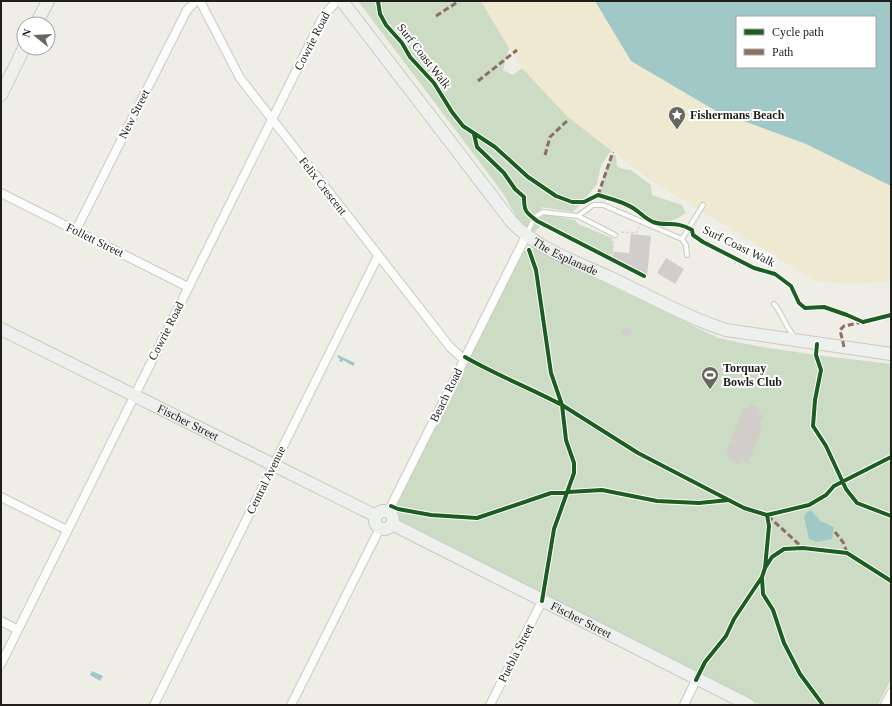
<svg xmlns="http://www.w3.org/2000/svg" width="892" height="706" font-family="Georgia,serif">
<style>
.green{fill:#ccdbc4}
.sand{fill:#efe9d1}
.water{fill:#9fc8c7;fill-rule:evenodd}
.building{fill:#d0cdcb}
.lines{fill:none;stroke-linecap:round;stroke-linejoin:round}
.lane-casing{stroke:#cacac4;stroke-width:6}
.street-casing{stroke:#cacac4;stroke-width:10}
.secondary-casing{stroke:#cacac4;stroke-width:14}
.path{stroke:#d4d4d2;stroke-width:1.5;stroke-dasharray:3 2;stroke-linecap:butt}
.lane{stroke:#fcfcfb;stroke-width:4}
.street{stroke:#fcfcfb;stroke-width:8}
.secondary{stroke:#edf0ed;stroke-width:12}
.quiet{stroke:#8d6e63;stroke-width:3;stroke-dasharray:6 3;stroke-linecap:butt}
.cycleway-casing{stroke:#fff;stroke-width:6}
.cycleway{stroke:#1b5e20;stroke-width:4}
.labels{text-anchor:middle;stroke-width:4;stroke-linejoin:round;paint-order:stroke}
.street-label{font-size:12px;fill:#1f1e1a;stroke:#fff}
.poi-label{font-size:12px;font-weight:bold;fill:#1f1e1a;stroke:#fff;text-anchor:start}
</style>
<rect width="100%" height="100%" fill="#eeede6"/>
<path class="green" d="M358 1H481L509 48 503 70 513 75 522 68 568 117 611 150 601 166 597 184 576 209 572 212 541 207 542 215C552 213 564 219 575 220L578 224 612 238C613 246 614 253 609 259L603 256 601 252 543 223 534 233 519 221 503 193Z
M613 154 616 156 617 166 622 169 631 170 651 185 652 195 682 205 686 213C672 222 658 226 643 216 639 214 638 210 634 208 623 202 612 198 600 193L606 168Z
M535 249 718 338 756 346 816 355 891 364V679L878 705H761L396 520 393 509 523 251Z"/>
<path class="sand" d="M481 1H595L631 61 716 111 806 144 891 186V281C865 283 840 286 814 280L646 177 568 117 522 68Z"/>
<path class="water" d="M595 1H891V186L806 144 716 111 631 61ZM737 17H875V67H737Z
M338 355 355 363 353 366 343 360 342 362 339 361 340 359 337 357Z
M811 510 820 521 834 527 832 539 817 542 809 539 804 517 807 512Z
M92 671 103 676 100 681 90 675Z"/>
<path class="building" d="M631 234 651 236 647 276 612 259 614 252 629 253Z
M666 258 684 269 675 284 657 273Z
M625 327 630 329 631 334 627 336 622 334V330Z
M750 404 759 407 757 413 763 415 759 424 763 426 748 462 741 460 740 464 728 459 729 454 726 453 744 407 748 409Z"/>
<g class="lines">
<defs>
<path id="lane" d="M578 216 615 235
M527 233 535 217 543 212 578 216 593 205H603L682 239 686 245 687 255
M682 239 703 205
M774 304C783 314 785 327 795 337"/>
<path id="street" d="M200 1 240 78 450 347 463 359
M1 193 188 287
M76 230 187 10 196 1
M1 497 67 530
M388 512 526 236
M1 621 18 630
M1 664 324 15 337 1
M154 705 378 256
M291 705 380 528
M490 705 542 601
M684 705 696 680
M885 705 891 693"/>
<g id="secondary">
<path id="s1" d="M342 1 511 221C536 249 577 262 611 278 649 296 686 317 726 330L891 354"/>
<path d="M36 24 48 1"/>
<path d="M1 95 24 48"/>
<path id="s2" d="M1 329 376 516"/>
<circle cx="384" cy="520" r="9"/>
<path id="s3" d="M392 524 749 705"/>
</g>
</defs>
<use href="#lane" class="lane-casing"/>
<use href="#street" class="street-casing"/>
<use href="#secondary" class="secondary-casing"/>
<path class="path" d="M621 232 636 233 639 227
M611 258 613 251V241
M735 264 737 259
M663 381 740 412"/>
<use href="#lane" class="lane"/>
<use href="#street" class="street"/>
<use href="#secondary" class="secondary"/>
<path class="quiet" d="M436 16 459 1
M478 81 517 50
M545 155 550 137 568 120
M598 195 613 152
M844 347 840 330 844 326 863 322
M768 516 803 548
M835 532 843 542 847 553"/>
<defs>
<path id="cycleway" d="M378 1 380 14 386 25 402 43 410 57 434 83 452 112 463 126 495 147 528 177 556 196 572 202H584L598 195C611 199 622 201 633 208 641 213 644 218 653 222 668 227 675 220 692 230L693 235 703 242 754 268 775 274 791 286 799 303 805 308 824 307 847 315 863 322 891 315
M474 134 477 147 504 173 515 189 524 197C524 212 526 212 537 221L644 276
M529 250 536 270 551 373 562 405 638 453 744 508 767 515 769 526 765 568
M817 344 816 355 821 370 815 400 813 426 826 446 846 489 857 503 891 516
M465 357C496 375 530 388 562 405L566 440 574 463V473L554 529 542 601
M391 506 398 509 431 515 477 518 551 493 602 490 657 501 699 503 729 500
M767 515 809 505 826 495 834 486 891 457
M696 680 705 662 726 636 734 619 762 577
M823 705 800 674 784 643 773 610 763 594 762 577 765 568 772 557 784 549 803 548 847 553 891 581"/>
</defs>
<use href="#cycleway" class="cycleway-casing"/>
<use href="#cycleway" class="cycleway"/>
</g>
<defs>
<symbol id="sight-pin" viewBox="-11 -11 22 30"><path d="M0 17L-7.5 6A9.5 9.5 0 1 1 7.5 6Z" fill="#676661" stroke="#fff"/><path d="M0-6L1.8-2.2L6-1.7L2.9 1.2L3.7 5.4L0 3.3L-3.7 5.4L-2.9 1.2L-6-1.7L-1.8-2.2Z" fill="#fff"/></symbol>
<symbol id="stadium-pin" viewBox="-11 -11 22 30"><path d="M0 17L-7.5 6A9.5 9.5 0 1 1 7.5 6Z" fill="#676661" stroke="#fff"/><path d="M0-5a6.5 5 0 1 0 0 10a6.5 5 0 1 0 0-10ZM-3.5-1.8h7v3.6h-7Z" fill="#fff"/></symbol>
</defs>
<g fill-rule="evenodd">
<use href="#sight-pin" x="667" y="105" width="20" height="27"/>
<use href="#stadium-pin" x="700" y="365" width="20" height="27"/>
</g>
<g class="labels">
<g class="street-label">
<text transform="translate(312 41) rotate(-63)" y="4">Cowrie Road</text>
<text transform="translate(424 56) rotate(52)" y="4">Surf Coast Walk</text>
<text transform="translate(134 114) rotate(-63)" y="4">New Street</text>
<text transform="translate(323 186) rotate(52)" y="4">Felix Crescent</text>
<text transform="translate(95 240) rotate(26)" y="4">Follett Street</text>
<text transform="translate(739 246) rotate(26)" y="4">Surf Coast Walk</text>
<text dy="4" stroke="none"><textPath href="#s1" startOffset="343">The Esplanade</textPath></text>
<text transform="translate(166 331) rotate(-63)" y="4">Cowrie Road</text>
<text transform="translate(446 395) rotate(-64)" y="4">Beach Road</text>
<text dy="4" stroke="none"><textPath href="#s2" startOffset="209">Fischer Street</textPath></text>
<text transform="translate(266 480) rotate(-64)" y="4">Central Avenue</text>
<text dy="4" stroke="none"><textPath href="#s3" startOffset="212">Fischer Street</textPath></text>
<text transform="translate(516 653) rotate(-63)" y="4">Puebla Street</text>
</g>
<g class="poi-label">
<text x="690" y="119">Fishermans Beach</text>
<text x="723" y="372">Torquay<tspan x="723" dy="14">Bowls Club</tspan></text>
</g>
</g>
<rect width="892" height="706" fill="none" stroke="#1f1e1a" stroke-width="4"/>
<rect x="736" y="16" width="140" height="52" fill="#ffffff" stroke="#a5a5a3"/>
<rect x="744" y="29" width="20" height="6" fill="#1b5e20" stroke="#a5a5a3"/>
<text x="772" y="36" font-size="12" fill="#1f1e1a">Cycle path</text>
<rect x="744" y="49" width="20" height="6" fill="#8d6e63" stroke="#a5a5a3"/>
<text x="772" y="56" font-size="12" fill="#1f1e1a">Path</text>
<g transform="translate(36 36) rotate(288)"><circle r="19" fill="#ffffff" stroke="#a5a5a3"/>
<path d="M0-3L7 15L0 10L-7 15Z" fill="#676661"/>
<text y="-6" font-size="11" font-weight="bold" text-anchor="middle" fill="#1f1e1a">N</text>
</g>
</svg>
